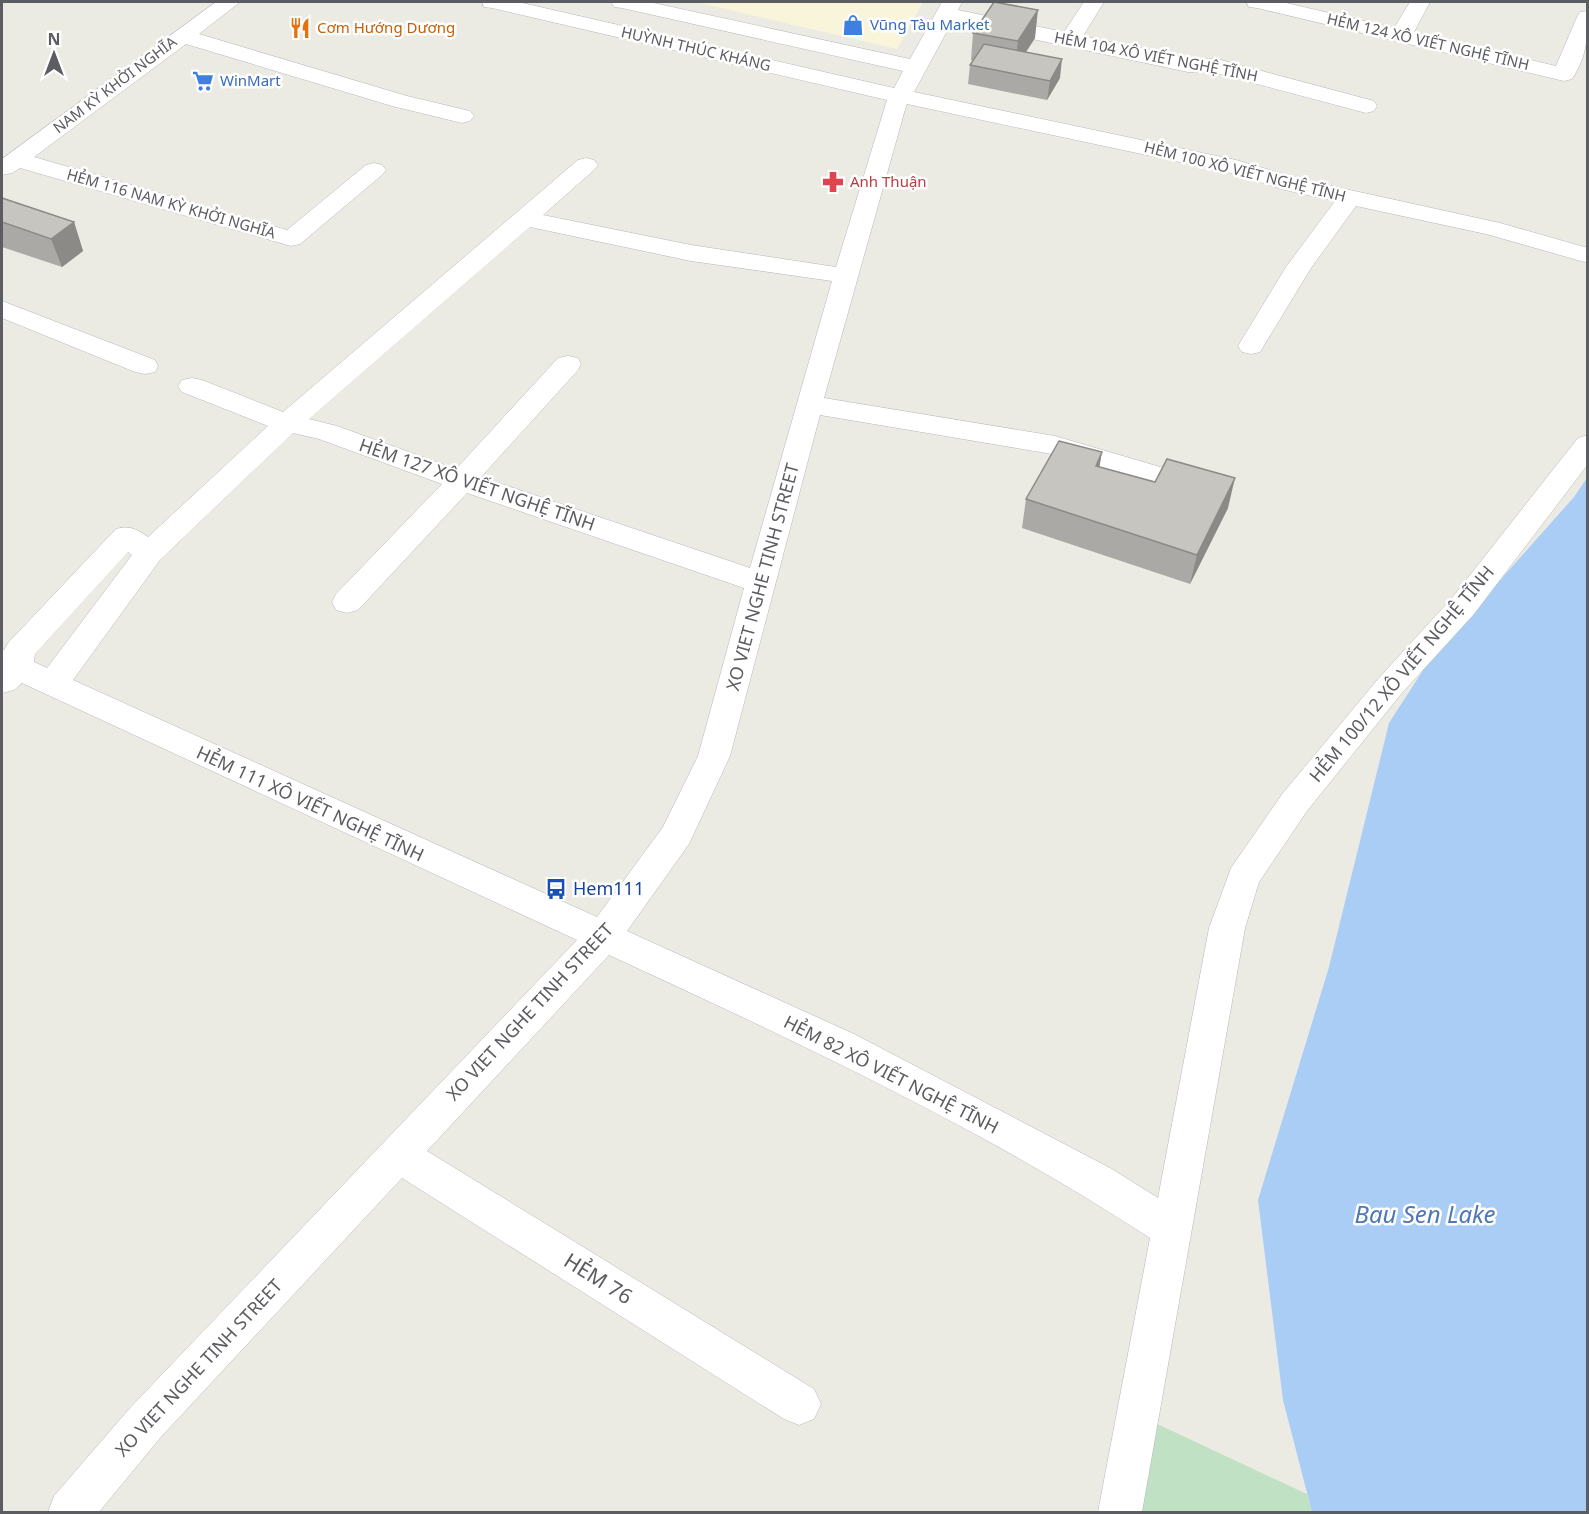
<svg xmlns="http://www.w3.org/2000/svg" width="1589" height="1514" font-family="'Noto Sans',sans-serif">
<style>
.commercial{fill:#f9f5da}
.green{fill:#c1e1c4}
.water{fill:#a9cdf5}
.lines{fill:none;stroke-linecap:round;stroke-linejoin:round}
.minor-casing{stroke:#b5b7bb;stroke-width:1}
.minor{fill:#fff;fill-rule:evenodd}
.wall{fill:#aba9a5}
.shaded-wall{fill:#8b8a86}
.building{fill:#c7c5c0;stroke:#8b8a86;stroke-width:1.5}
.labels{text-anchor:middle;stroke-width:5;stroke-linejoin:round;paint-order:stroke}
.far-shop-label{font-size:15px;fill:#366cbe;stroke:#fff;text-anchor:start}
.far-food-label{font-size:15px;fill:#c56008;stroke:#fff;text-anchor:start}
.far-street-label{font-size:15px;fill:#5b5d62;stroke:#fff}
.far-health-label{font-size:15px;fill:#be3a42;stroke:#fff;text-anchor:start}
.street-label{font-size:18px;fill:#5b5d62;stroke:#fff}
.transit-label{font-size:18px;fill:#164399;stroke:#fff;text-anchor:start}
.near-street-label{font-size:21px;fill:#5b5d62;stroke:#fff}
.near-water-label{font-size:24px;font-style:italic;fill:#4f77b5;stroke:#fff}
</style>
<rect width="100%" height="100%" fill="#ecebe3"/>
<path class="commercial" d="M696 2H923L897 49Z"/>
<path class="green" d="M1155 1423 1307 1494 1312 1512H1139Z"/>
<path class="water" d="M1587 478V1512H1312L1283 1400 1258 1200 1329 967 1389 723 1431 658 1574 497Z"/>
<g class="lines">
<defs>
<path id="minor" d="M216 2H240L199 34 407 96 470 111 474 116 470 121 462 123 392 106 186 44 34 157 287 230 366 165 374 163 382 165 386 170 382 175 300 244 291 246 20 168 12 173 2 175V159Z
M482 2H518L894 88 903 71 622 8 614 7 611 2H649L910 59 942 2H962L958 10 1064 32 1084 2H1104L1083 36 1188 58 1217 59 1374 101 1377 106 1374 111 1366 113 1216 73 1188 72 952 22 914 92 1236 160 1300 179 1500 223 1588 248V263L1486 234 1356 206 1311 268 1260 352 1251 354 1242 352 1238 346 1286 267 1335 201 1285 190 1231 173 907 104 906 106 824 398 1055 436 1211 482 1215 489 1211 496 1201 499 1052 454 820 415 730 756 689 844 627 931 854 1034 1112 1169 1158 1198 1209 928 1231 868 1283 793 1379 678 1452 598 1578 438 1588 435V464L1474 614 1401 694 1307 811 1259 882 1245 928 1142 1512H1098L1150 1238C979 1126 793 1040 609 955L427 1151 814 1389 821 1404 814 1419 799 1425 784 1419 402 1178 160 1438 99 1512H48L54 1496 130 1408 577 940 22 683 14 690 2 693V650H4L8 643 116 529C130 525 136 529 148 537L268 426 182 392 178 386 182 380 192 378 202 380 283 412 578 160 586 158 594 160 598 165 594 170 543 215 691 245 836 267 887 100 492 8 484 7ZM530 227 691 261 832 281 750 568 481 477 578 370 581 364 578 358 568 356 558 358 456 469 337 426 309 419ZM293 433 319 439 442 484 336 594 332 602 336 610 347 613 358 610 467 493 744 588 698 756 663 827 597 917 73 680 160 560ZM128 552 132 555 47 668 34 662 35 654Z
M1246 2H1282L1394 28 1410 2H1430L1414 32 1556 66 1577 17 1580 12 1588 11C1588 35 1587 57 1572 79L1564 81 1257 8 1249 7Z
M2 301 155 360 158 366 155 372 145 374 135 372 2 318Z"/>
</defs>
<use href="#minor" class="minor-casing"/>
<use href="#minor" class="minor"/>
</g>
<path class="wall" d="M973 33 1035 38 1026 52 1060 78 1047 100 968 84 970 65 973 60H971Z
M2 198 74 222 83 251 62 267 2 247Z
M1102 452 1099 467 1228 508 1190 584 1022 528 1026 499Z"/>
<path class="shaded-wall" d="M1038 10 1035 38 1015 69 1018 41Z
M1062 59 1060 78 1047 100 1050 81Z
M74 222 83 251 62 267 51 239Z
M1102 452 1097 481 1096 466Z
M1235 478 1228 508 1190 584 1197 555Z"/>
<path class="building" d="M994 2 1038 10 1018 41 973 33Z
M984 44 1062 59 1050 81 970 65Z
M2 198 74 222 51 239 2 222Z
M1059 441 1102 452 1096 466 1155 482 1167 459 1235 478 1197 555 1026 499Z"/>
<defs>
<symbol id="shop-bare" viewBox="-9 -9 18 18"><path d="M-5-2.5h2.3a2.7 3.5 0 0 1 5.4 0H5L5.5 6h-11ZM-1.5-2.5h3a1.5 2.3 0 0 0-3 0Z" fill="#3f7fe0" stroke="#fff" stroke-width="2.5" paint-order="stroke"/></symbol>
<symbol id="restaurant-bare" viewBox="-9 -9 18 18"><path d="M-5-6h1v4h1v-4h1v4h1v-4h1v5L-1.5 .5V6h-2V.5L-5-1ZM5-6V6H3V1.5H1.5Q1.5-4 5-6Z" fill="#e8710a" stroke="#fff" stroke-width="2.5" paint-order="stroke"/></symbol>
<symbol id="supermarket-bare" viewBox="-9 -9 18 18"><path d="M-6-5.5h2.5l.6 2H6L4.5 2H-2.5L-4.4-4H-6ZM-1.5 3.2a1.3 1.3 0 1 0 .1 0ZM3 3.2a1.3 1.3 0 1 0 .1 0Z" fill="#3f7fe0" stroke="#fff" stroke-width="2.5" paint-order="stroke"/></symbol>
<symbol id="pharmacy-bare" viewBox="-9 -9 18 18"><path d="M-2-6h4v4h4v4h-4v4h-4v-4h-4v-4h4Z" fill="#e0444e" stroke="#fff" stroke-width="2.5" paint-order="stroke"/></symbol>
<symbol id="bus-bare" viewBox="-9 -9 18 18"><path d="M-5-6H5V4H4V6H2V4H-2V6H-4V4H-5ZM-3.5-4V0h7V-4ZM-3.5 1.2v1.5H-2V1.2ZM2 1.2v1.5H3.5V1.2Z" fill="#1a4fb4" stroke="#fff" stroke-width="2.5" paint-order="stroke"/></symbol>
</defs>
<g fill-rule="evenodd">
<use href="#shop-bare" x="838" y="10" width="30" height="30"/>
<use href="#restaurant-bare" x="285" y="13" width="30" height="30"/>
<use href="#supermarket-bare" x="188" y="66" width="30" height="30"/>
<use href="#pharmacy-bare" x="818" y="167" width="30" height="30"/>
<use href="#bus-bare" x="541" y="874" width="30" height="30"/>
</g>
<g class="labels">
<g class="far-shop-label">
<text x="870" y="30">Vũng Tàu Market</text>
<text x="220" y="86">WinMart</text>
</g>
<g class="far-food-label">
<text x="317" y="33">Cơm Hướng Dương</text>
</g>
<g class="far-street-label">
<text transform="translate(1428 42) rotate(13)" y="5">HẺM 124 XÔ VIẾT NGHỆ TĨNH</text>
<text transform="translate(696 49) rotate(13)" y="5">HUỲNH THÚC KHÁNG</text>
<text transform="translate(1156 57) rotate(11)" y="5">HẺM 104 XÔ VIẾT NGHỆ TĨNH</text>
<text transform="translate(115 85) rotate(-37)" y="5">NAM KỲ KHỞI NGHĨA</text>
<text transform="translate(1245 172) rotate(14)" y="5">HẺM 100 XÔ VIẾT NGHỆ TĨNH</text>
<text transform="translate(171 204) rotate(16)" y="5">HẺM 116 NAM KỲ KHỞI NGHĨA</text>
</g>
<g class="far-health-label">
<text x="850" y="187">Anh Thuận</text>
</g>
<g class="street-label">
<text transform="translate(477 485) rotate(19)" y="6">HẺM 127 XÔ VIẾT NGHỆ TĨNH</text>
<text transform="translate(763 577) rotate(-75)" y="6">XO VIET NGHE TINH STREET</text>
<text transform="translate(1402 674) rotate(-50)" y="6">HẺM 100/12 XÔ VIẾT NGHỆ TĨNH</text>
<text transform="translate(310 804) rotate(25)" y="6">HẺM 111 XÔ VIẾT NGHỆ TĨNH</text>
<text transform="translate(530 1012) rotate(-47)" y="6">XO VIET NGHE TINH STREET</text>
<text transform="translate(891 1075) rotate(27)" y="6">HẺM 82 XÔ VIẾT NGHỆ TĨNH</text>
<text transform="translate(199 1368) rotate(-47)" y="6">XO VIET NGHE TINH STREET</text>
</g>
<g class="transit-label">
<text x="573" y="895">Hem111</text>
</g>
<g class="near-street-label">
<text transform="translate(598 1279) rotate(32)" y="7">HẺM 76</text>
</g>
<g class="near-water-label">
<text x="1425" y="1223">Bau Sen Lake</text>
</g>
</g>
<rect width="1589" height="1514" fill="none" stroke="#5b5d62" stroke-width="6"/>
<g transform="translate(54 54)" stroke="#ffffff" stroke-width="4.5" paint-order="stroke">
<path d="M0-4.5L10 22L0 15L-10 22Z" fill="#5b5d62"/>
<text y="-9" font-size="16" font-weight="bold" text-anchor="middle" fill="#5b5d62">N</text>
</g>
</svg>
